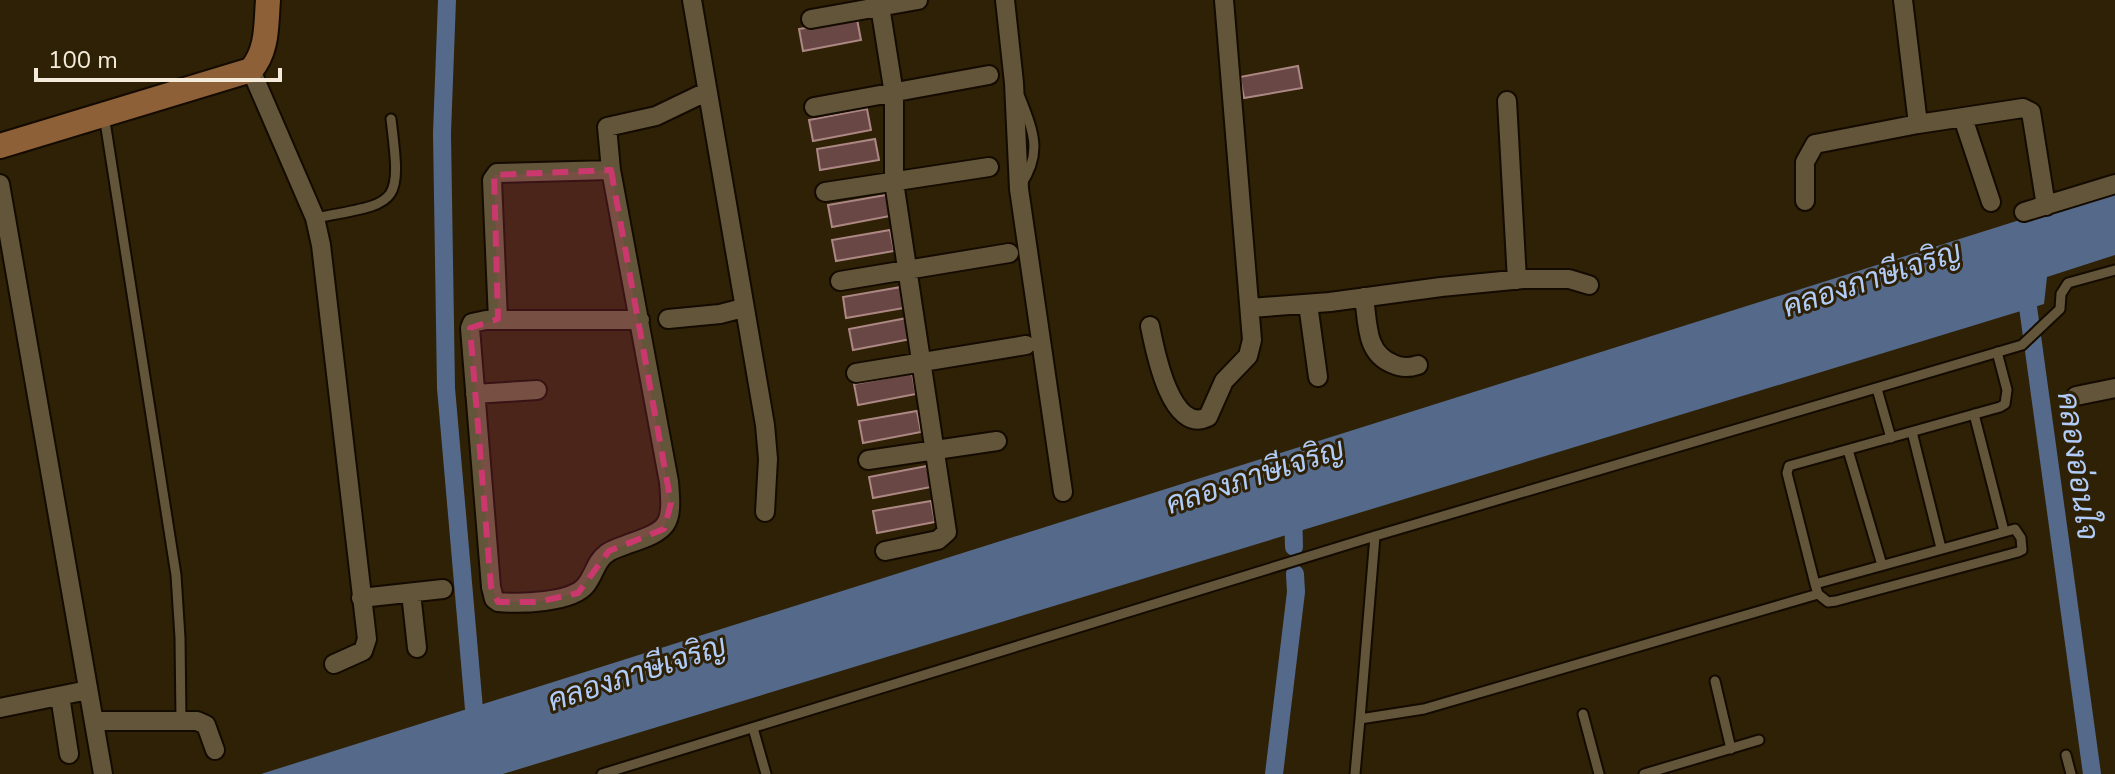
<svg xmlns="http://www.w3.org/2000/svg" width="2115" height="774" font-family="'Nunito Sans',Sarabun,sans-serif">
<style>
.water{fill:#55698a}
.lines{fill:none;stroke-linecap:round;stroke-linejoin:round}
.canal{stroke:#55698a;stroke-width:18}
.building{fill:#694745;stroke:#ac8784;stroke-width:2}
.lane-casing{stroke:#140b00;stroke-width:13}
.street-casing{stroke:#140b00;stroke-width:22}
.secondary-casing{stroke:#140b00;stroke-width:28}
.lane{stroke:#635539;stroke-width:9}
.street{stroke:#635539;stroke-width:18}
.secondary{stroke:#8d6037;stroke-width:24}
.marked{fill:#ca386e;fill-opacity:0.2;stroke:#ca386e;stroke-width:6;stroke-dasharray:16 10;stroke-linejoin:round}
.labels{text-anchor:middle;stroke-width:6;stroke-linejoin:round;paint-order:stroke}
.water-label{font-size:30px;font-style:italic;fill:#b1ccf9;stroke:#2e2105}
</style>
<rect width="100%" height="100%" fill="#2e2105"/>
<path class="water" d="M2115 190V255L2047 277 2044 304 503 774H261Z"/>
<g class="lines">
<path class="canal" d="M447 0 442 133 446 388 476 732
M2025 285 2092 774
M1293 510 1294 547
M1274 774 1296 592 1295 574"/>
</g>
<path class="building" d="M857 19 861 40 803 51 799 29Z
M1298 66 1302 88 1244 98 1240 77Z
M867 109 871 130 813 141 809 120Z
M875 139 879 160 820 170 817 149Z
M886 195 890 216 832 227 828 205Z
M890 230 894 251 836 261 832 240Z
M901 287 904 308 846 318 843 297Z
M907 318 911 339 853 350 849 329Z
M912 373 916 394 858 405 854 384Z
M917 411 921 432 863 443 859 421Z
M927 466 931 487 873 498 869 477Z
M931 501 935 522 877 533 873 511Z"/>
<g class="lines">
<defs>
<path id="lane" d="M1020 97C1033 131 1043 152 1021 185
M104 115 176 575 180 638 181 720
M315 218C399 202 402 208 391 119
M1877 389 1891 438
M1974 414 2004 531
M1912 432 1941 548
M1848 450 1882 565
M2015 529 2021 538 2022 550 2018 552 1836 601 1828 602 1818 594 1815 584Z
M1815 584 1787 473 1789 466 2000 407 2005 404 2007 390 1997 352
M1715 681 1731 749
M1583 714 1599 774
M1360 719 1375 536
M753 728 766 774
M2066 755 2071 774
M602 774 1375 536 2022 345 2060 309 2061 294 2068 283 2115 270
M1355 774 1360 719 1424 709 1818 594
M1644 774 1759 740"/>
<path id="street" d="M692 0 765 425 768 459 765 512
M879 0 894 94V182L947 532 938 540 885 551
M1005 0 1014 83 1019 189 1063 492
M1903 0 1918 124
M811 19 918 0
M251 70 315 218 321 245 367 639 363 651 334 664
M1507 101 1517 280
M814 107 989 75
M1963 118 1991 202
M0 184 103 774
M825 192 989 167
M1805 201V162L1815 144 1918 124 2023 108 2031 112 2046 206
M2024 212 2115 184
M840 281 1009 253
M1364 297C1368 323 1365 353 1393 364 1401 368 1409 368 1418 365
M1308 304 1318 377
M1250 308 1330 302 1441 287 1523 279H1569L1589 285
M668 319 720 314 743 308
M498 320 492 180 497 173 611 170
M640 320H486L472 323 470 328 491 587 494 599 498 602C519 604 572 603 586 585 594 575 596 561 606 554 612 549 621 547 628 544 669 530 673 526 669 482L611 170 607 127 656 116 706 92
M1150 326C1155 351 1171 435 1208 417L1224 381 1248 356 1252 340 1224 0
M856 373 1026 345
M475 394 537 390
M2076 396 2115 388
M868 460 997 441
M411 593 417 648
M361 598 443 589
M60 696 69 754
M0 708 88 690
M95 721H197L206 725 215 750"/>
<path id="secondary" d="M0 146 251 70C268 50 266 25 268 0"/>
</defs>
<use href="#lane" class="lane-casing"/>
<use href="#street" class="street-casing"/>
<use href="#secondary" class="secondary-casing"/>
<use href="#lane" class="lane"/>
<use href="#street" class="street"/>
<use href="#secondary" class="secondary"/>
</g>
<path class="marked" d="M611 170 671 503 664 529 609 551 578 593 537 602H498L491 587 470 328 498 319 494 175Z"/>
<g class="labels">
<g class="water-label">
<text transform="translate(1872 279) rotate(-18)" y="10">คลองภาษีเจริญ</text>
<text transform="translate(2078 466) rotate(82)" y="10">คลองอ่อนใจ</text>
<text transform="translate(1255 476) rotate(-18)" y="10">คลองภาษีเจริญ</text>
<text transform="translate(637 673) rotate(-18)" y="10">คลองภาษีเจริญ</text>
</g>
</g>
<path d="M36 68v12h244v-12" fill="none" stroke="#f4ebdb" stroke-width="4"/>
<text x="48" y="68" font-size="24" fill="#f4ebdb" stroke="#2e2105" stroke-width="6" paint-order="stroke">100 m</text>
</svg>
